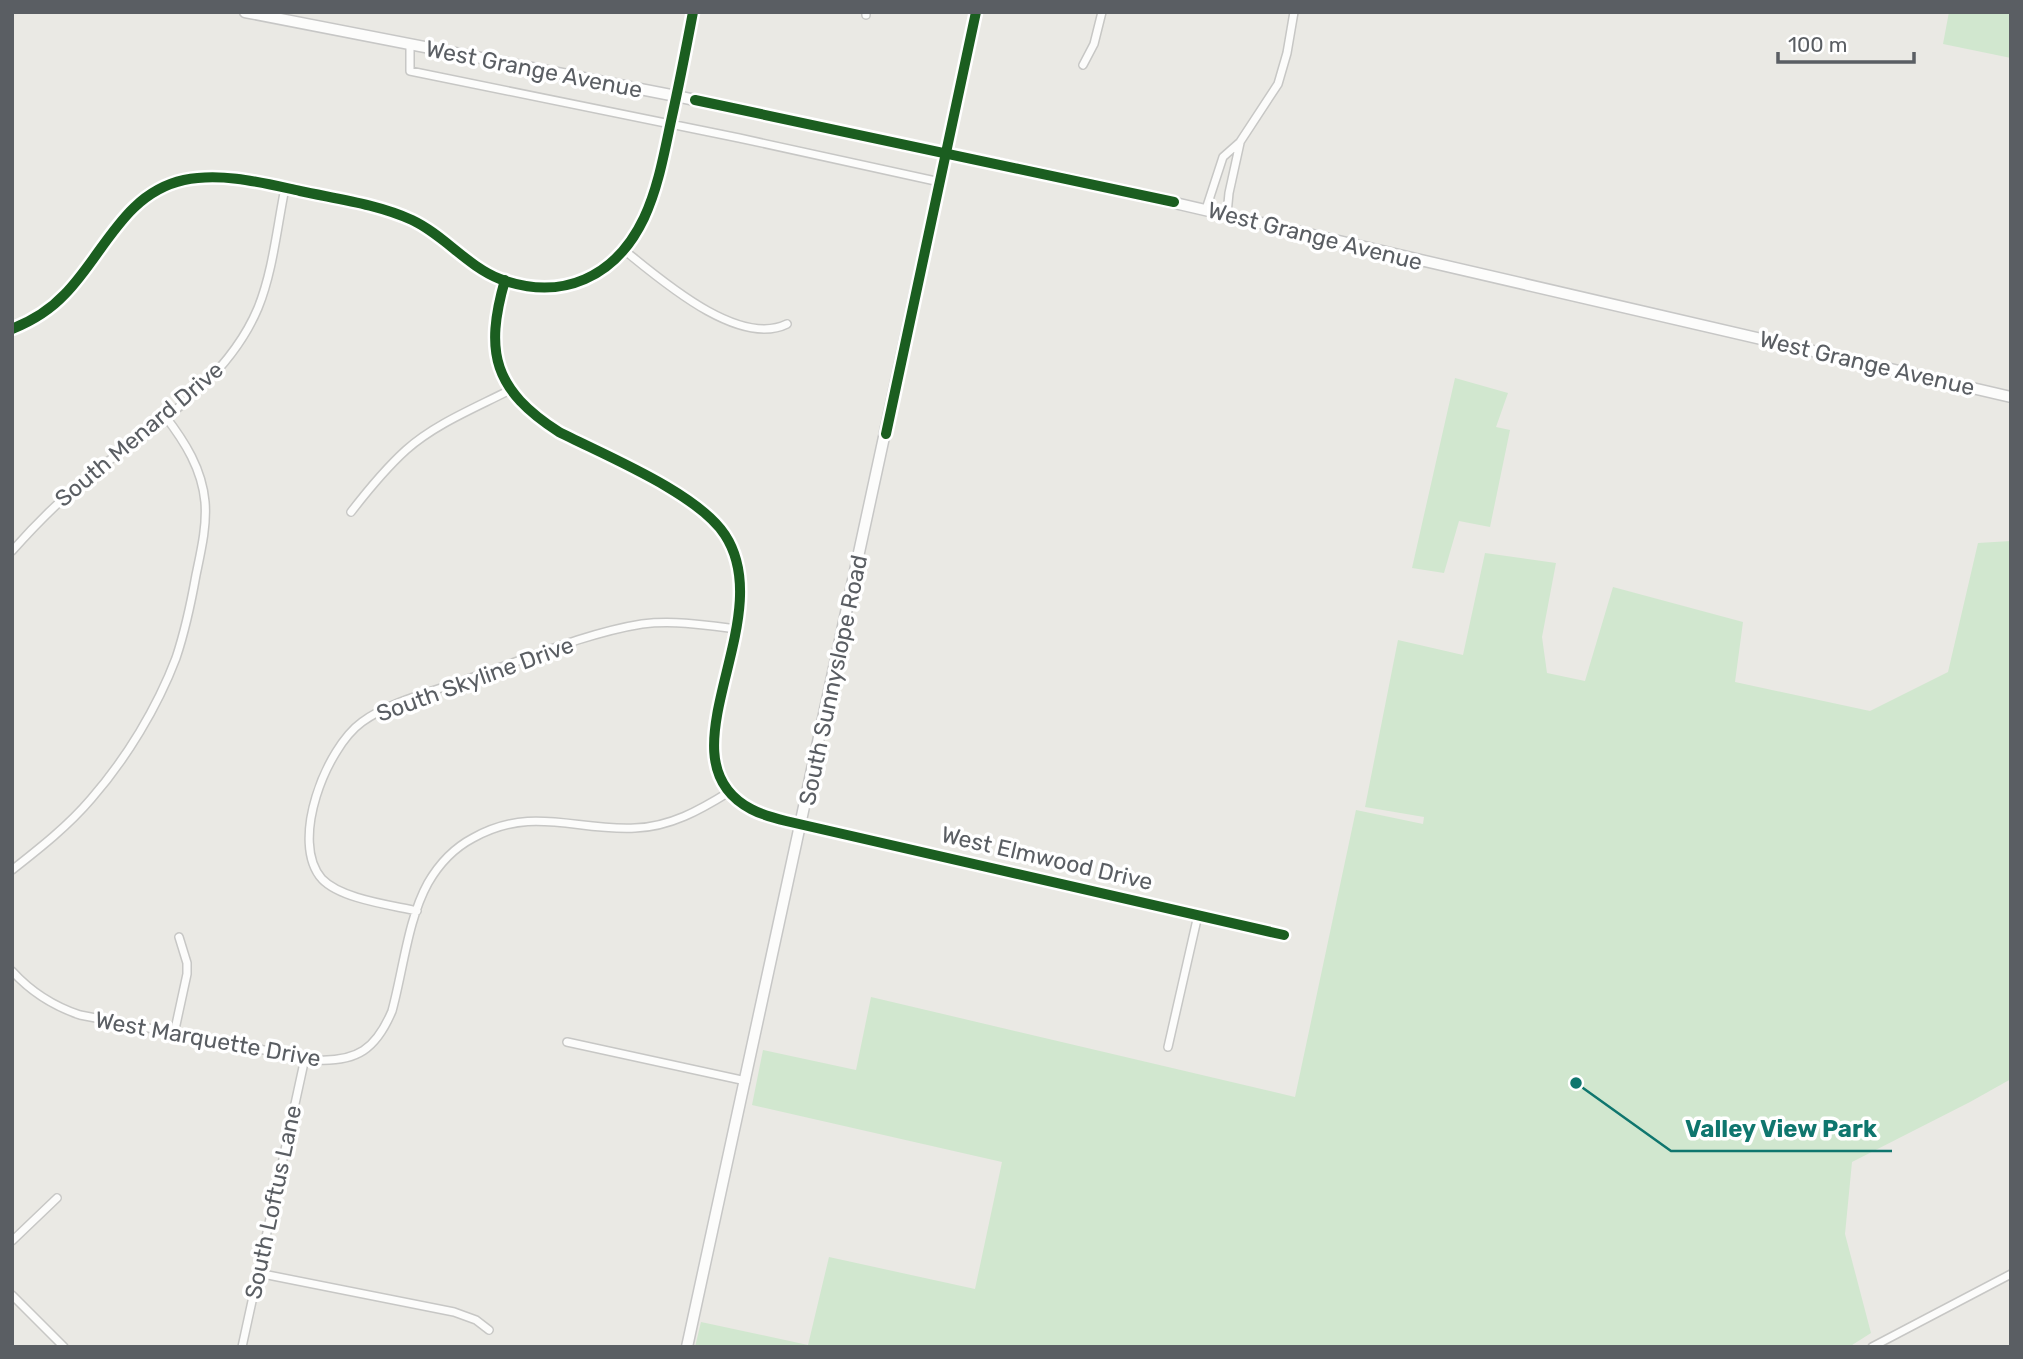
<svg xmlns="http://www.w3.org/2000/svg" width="2023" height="1359" font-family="Rubik,sans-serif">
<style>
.green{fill:#d1e7cf}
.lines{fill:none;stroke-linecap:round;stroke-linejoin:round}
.street-casing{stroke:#c7c7c5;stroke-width:10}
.secondary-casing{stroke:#c7c7c6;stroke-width:13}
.street{stroke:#fcfcfb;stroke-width:7}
.secondary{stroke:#fcfcfb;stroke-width:10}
.cycleway-casing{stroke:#fff;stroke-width:15}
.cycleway{stroke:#1b5e20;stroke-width:10}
.labels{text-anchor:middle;stroke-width:7;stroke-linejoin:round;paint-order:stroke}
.street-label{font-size:23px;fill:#5a5e63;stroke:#fff}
.leader{fill:none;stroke:#0f766e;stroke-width:2.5}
.callout-dot{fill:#0f766e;stroke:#fff;stroke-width:2.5}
.callout-label{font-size:24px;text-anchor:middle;font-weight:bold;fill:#0f766e;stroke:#fff;stroke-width:7;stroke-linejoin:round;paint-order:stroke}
</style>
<rect width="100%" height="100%" fill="#eae9e4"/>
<path class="green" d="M1949 12H2011V58L1943 44Z
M1455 378 1508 393 1496 427 1510 430 1490 527 1459 521 1444 573 1412 568Z
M2011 541V1079L1970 1102 1852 1162 1845 1234 1871 1333 1849 1347H695L701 1322 808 1345 829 1257 975 1289 1002 1162 752 1105 763 1050 856 1070 871 997 1295 1097 1356 810 1423 824 1424 817 1365 807 1398 640 1463 655 1485 553 1556 563 1542 637 1547 673 1585 681 1613 587 1743 622 1735 682 1870 711 1948 672 1978 543Z"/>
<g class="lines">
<defs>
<path id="street" d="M866 15V12
M410 45V71L739 138 940 182
M1083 65 1094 44 1102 12
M1206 209 1223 157 1240 142 1278 84 1287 53 1294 12
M1227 214 1229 193 1240 143
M624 250C660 279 738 348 787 324
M505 280C484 353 494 390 559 432 604 455 698 493 725 535 781 621 656 759 751 809 762 815 774 818 786 821L1284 935
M12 329C32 321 50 310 65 294 104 254 124 193 184 180 222 172 263 183 300 191 337 199 377 204 412 220 444 235 467 266 500 279 562 302 616 277 644 218 658 188 664 154 671 121 679 85 686 49 693 12
M351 512C368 490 385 469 406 450 435 424 475 408 510 390
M12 551C36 524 61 499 89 476 151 427 226 384 258 308 273 271 277 227 285 188
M12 870C40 848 68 826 91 799 126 759 157 708 176 658 185 631 191 603 196 575 201 551 207 526 205 502 202 469 185 442 165 416
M417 911C391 905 341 899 322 879 289 842 326 748 362 722 391 701 432 692 465 680 521 661 585 633 642 624 674 620 706 625 737 629
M12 971C32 993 53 1006 80 1015L316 1060C357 1062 376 1049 392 1011 403 971 408 919 428 883 439 864 454 848 473 838 533 805 574 831 635 828 670 827 700 810 729 792
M174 1034 187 974V963L179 937
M567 1042 746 1081
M1168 1047 1198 915
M12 1241 57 1198
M258 1273 454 1312 476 1320 489 1330
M12 1295 64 1347
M242 1347 305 1058
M1872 1347 2011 1274"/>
<path id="secondary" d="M245 12 676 96 1080 181 2011 397
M687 1347 976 12"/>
</defs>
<use href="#street" class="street-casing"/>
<use href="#secondary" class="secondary-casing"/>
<use href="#street" class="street"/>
<use href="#secondary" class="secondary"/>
<defs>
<path id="cycleway" d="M695 100 1174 202
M505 280C484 353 494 390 559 432 604 455 698 493 725 535 781 621 656 759 751 809 762 815 774 818 786 821L1284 935
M12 329C32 321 50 310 65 294 104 254 124 193 184 180 222 172 263 183 300 191 337 199 377 204 412 220 444 235 467 266 500 279 562 302 616 277 644 218 658 188 664 154 671 121 679 85 686 49 693 12
M886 434 976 12"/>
</defs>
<use href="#cycleway" class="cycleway-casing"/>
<use href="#cycleway" class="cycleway"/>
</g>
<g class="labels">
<g class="street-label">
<text transform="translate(534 69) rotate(11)" y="8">West Grange Avenue</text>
<text transform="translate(1315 236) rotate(14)" y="8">West Grange Avenue</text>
<text transform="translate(1867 363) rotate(13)" y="8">West Grange Avenue</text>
<text transform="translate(139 434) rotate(-40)" y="8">South Menard Drive</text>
<text transform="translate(475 679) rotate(-20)" y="8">South Skyline Drive</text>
<text transform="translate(833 680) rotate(-78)" y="8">South Sunnyslope Road</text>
<text transform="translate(1047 858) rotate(13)" y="8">West Elmwood Drive</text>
<text transform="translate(208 1039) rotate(10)" y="8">West Marquette Drive</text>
<text transform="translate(273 1202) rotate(-78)" y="8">South Loftus Lane</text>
</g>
</g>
<path class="leader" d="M1576 1083L1671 1151H1892"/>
<circle class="callout-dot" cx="1576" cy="1083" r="7"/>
<g class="callout-label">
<text x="1781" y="1137">Valley View Park</text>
</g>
<rect width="2023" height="1359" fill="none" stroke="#5a5e63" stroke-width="28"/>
<path d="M1778 52v10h136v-10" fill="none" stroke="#5a5e63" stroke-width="3.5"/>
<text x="1788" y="52" font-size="21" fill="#5a5e63" stroke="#ffffff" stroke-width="5" paint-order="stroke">100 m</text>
</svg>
